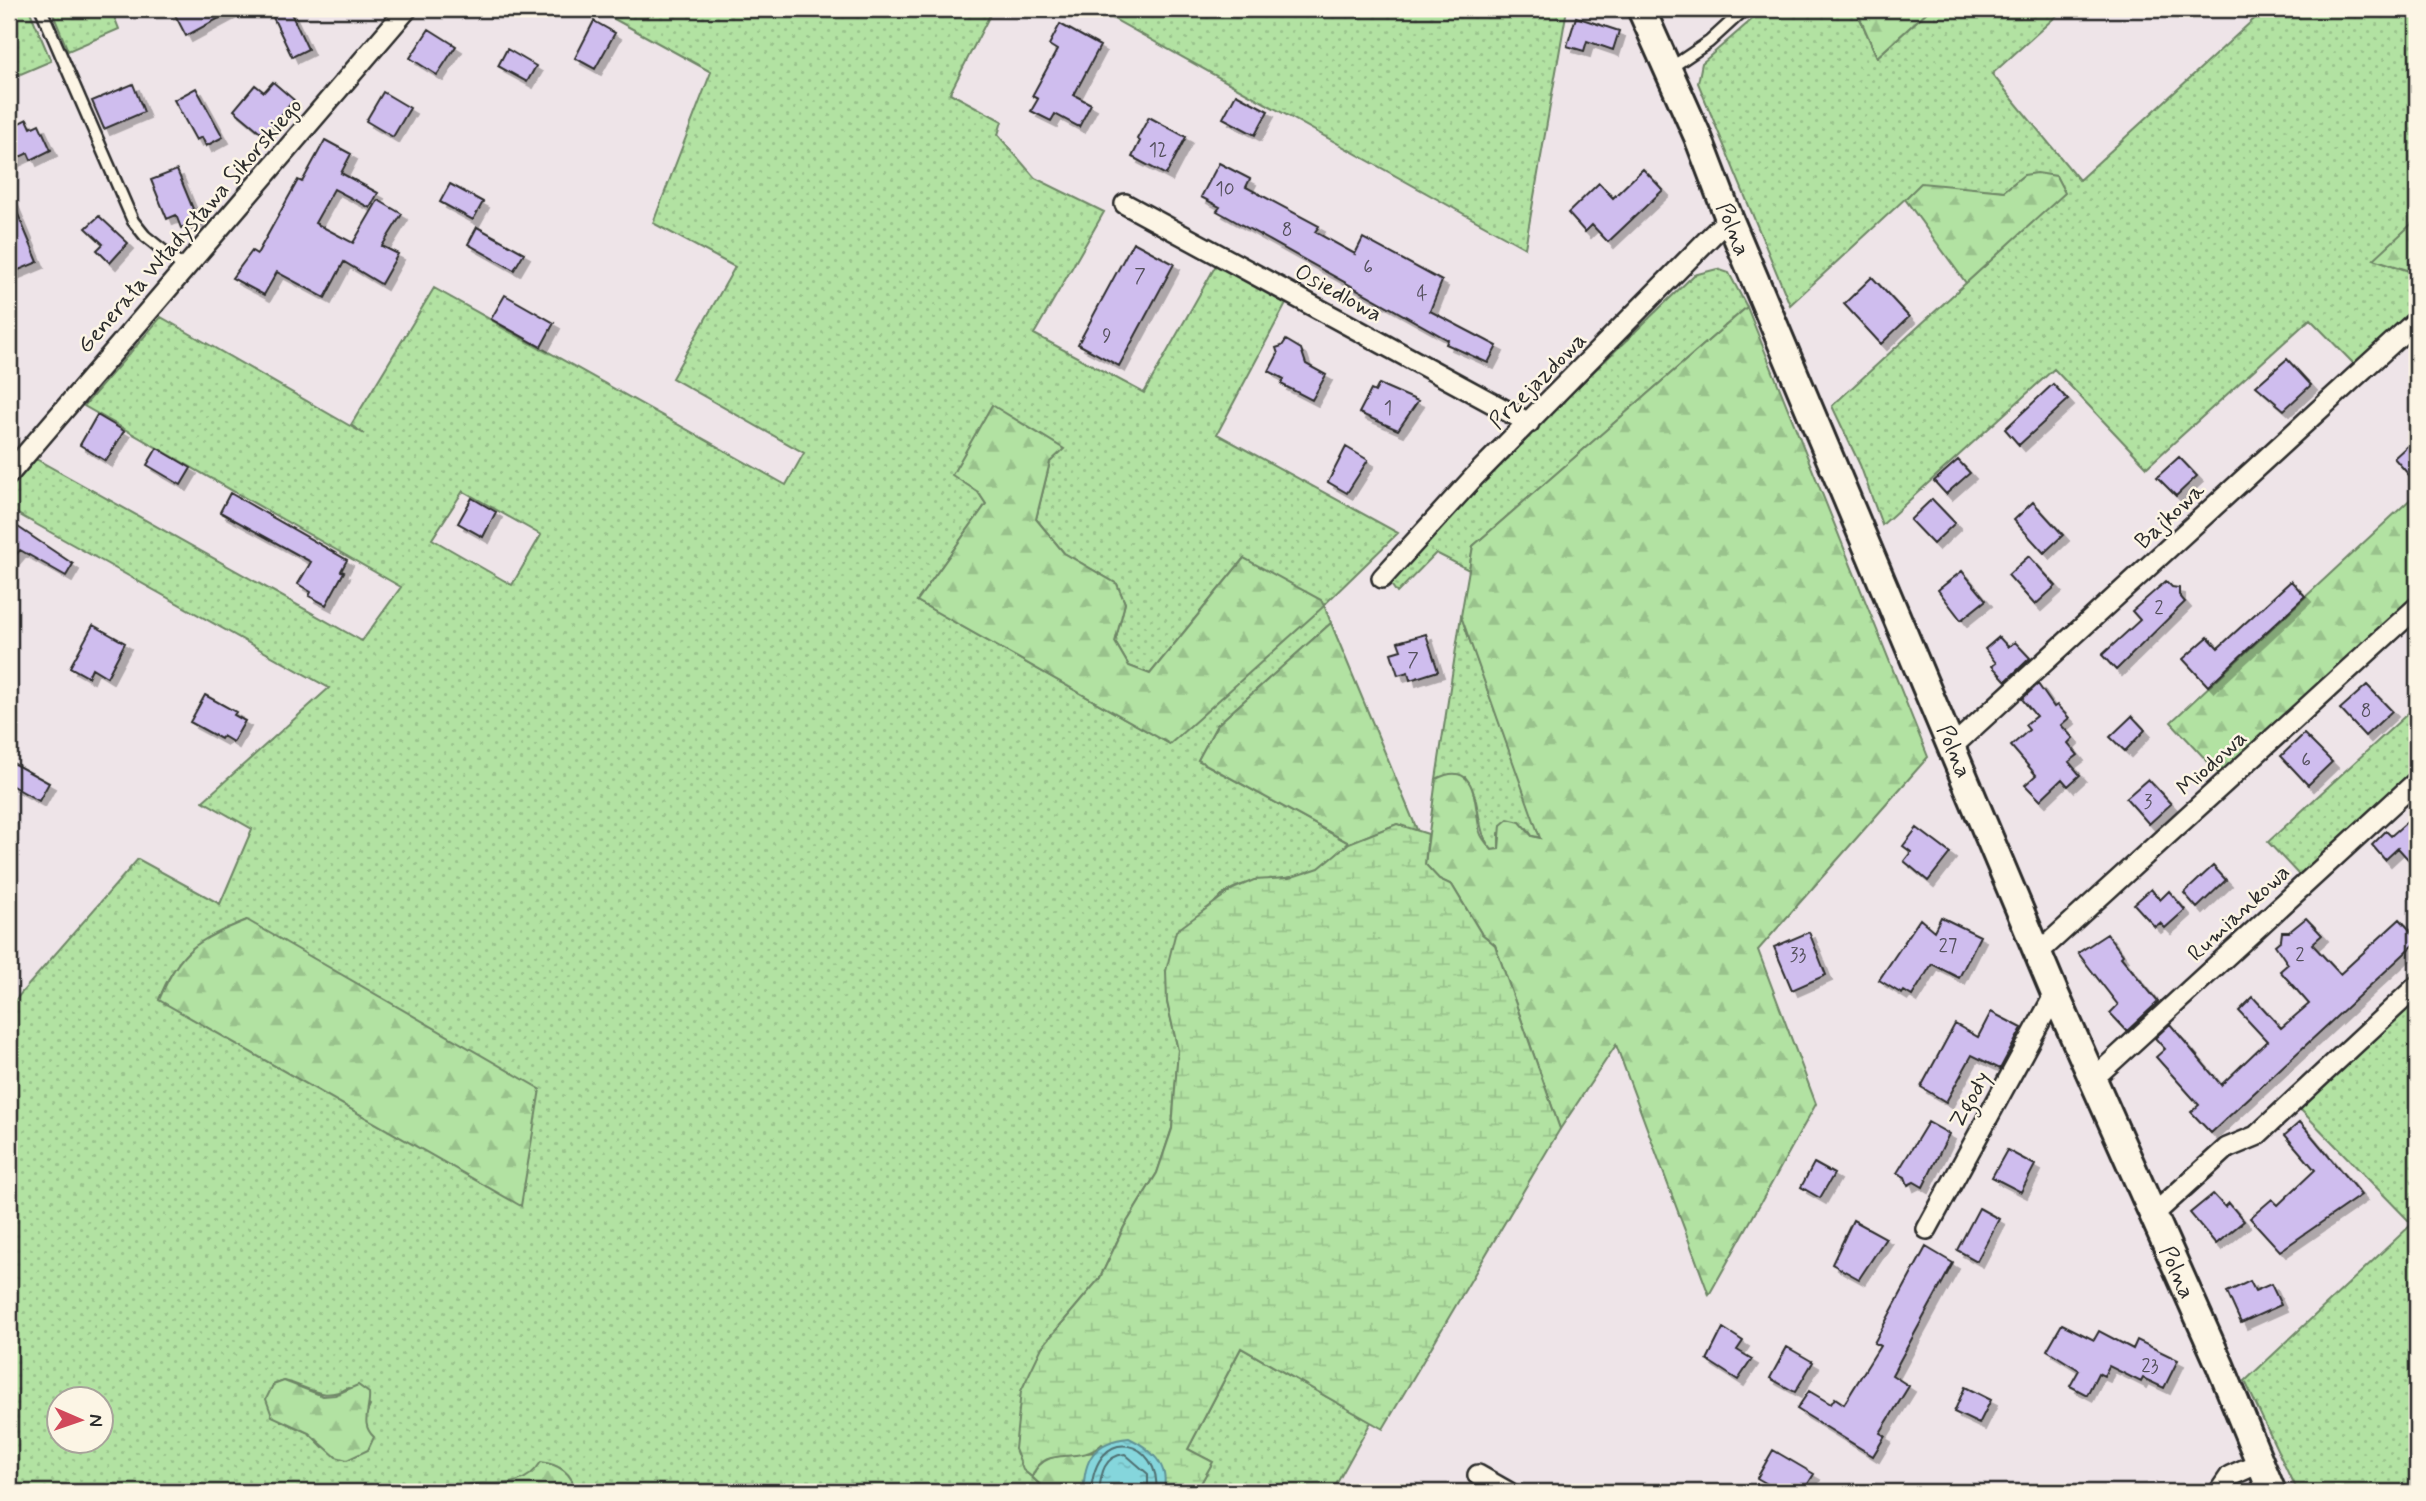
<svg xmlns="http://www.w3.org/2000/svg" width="2426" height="1501" font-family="Mynerve,sans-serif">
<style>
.grass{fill:url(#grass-dots);stroke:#6e8666;stroke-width:2;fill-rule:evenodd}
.forest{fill:url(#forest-firs);stroke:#6e8666;stroke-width:2}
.wetland{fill:url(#wetland-marsh);stroke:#6e8666;stroke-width:2}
.water{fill:url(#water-ripples);stroke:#619295;stroke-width:2}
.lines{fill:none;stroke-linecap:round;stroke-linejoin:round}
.shore{stroke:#4f6f72;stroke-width:2}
.building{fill:#cfbdee;stroke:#2b2b2b;stroke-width:2;filter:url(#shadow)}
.lane-casing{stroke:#2b2b2b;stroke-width:15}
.street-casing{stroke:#2b2b2b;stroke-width:24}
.secondary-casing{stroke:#2b2b2b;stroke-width:32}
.lane{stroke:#fcf5e5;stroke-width:10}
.street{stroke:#fcf5e5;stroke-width:19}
.secondary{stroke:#fcf5e5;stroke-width:26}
.labels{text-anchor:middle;stroke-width:5;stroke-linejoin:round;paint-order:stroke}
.number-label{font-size:19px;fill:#54505c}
.street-label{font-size:23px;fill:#2b2b2b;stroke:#fcf5e5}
</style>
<defs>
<pattern id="grass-dots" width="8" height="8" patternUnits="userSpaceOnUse" patternTransform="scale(1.75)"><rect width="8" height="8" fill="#b2e2a2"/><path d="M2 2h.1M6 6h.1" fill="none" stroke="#99c28c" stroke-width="1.8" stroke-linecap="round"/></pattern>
<pattern id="forest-firs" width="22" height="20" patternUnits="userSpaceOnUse" patternTransform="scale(1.75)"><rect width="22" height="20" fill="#b2e2a2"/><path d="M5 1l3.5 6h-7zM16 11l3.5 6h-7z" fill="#99c28c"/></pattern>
<pattern id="wetland-marsh" width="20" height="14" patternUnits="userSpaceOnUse" patternTransform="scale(1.75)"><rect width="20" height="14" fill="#b2e2a2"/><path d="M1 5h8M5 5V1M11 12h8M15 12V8" fill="none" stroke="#99c28c"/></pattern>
<pattern id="water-ripples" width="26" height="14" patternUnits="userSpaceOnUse" patternTransform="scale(1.75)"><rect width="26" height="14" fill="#85d6dc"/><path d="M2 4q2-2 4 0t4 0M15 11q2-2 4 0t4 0" fill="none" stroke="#73b8bd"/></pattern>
<filter id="shadow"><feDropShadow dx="6" dy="6" stdDeviation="0" flood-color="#0004"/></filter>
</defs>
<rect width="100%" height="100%" fill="#eee4e8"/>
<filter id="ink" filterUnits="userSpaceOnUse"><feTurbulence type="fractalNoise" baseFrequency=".0143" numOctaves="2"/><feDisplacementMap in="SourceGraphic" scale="14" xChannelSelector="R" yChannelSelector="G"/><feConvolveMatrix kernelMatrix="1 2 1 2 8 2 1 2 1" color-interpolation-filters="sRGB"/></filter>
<g filter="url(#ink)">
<path class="grass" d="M9 9H29L51 61 9 79Z
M51 9H111L119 29 68 51Z
M596 9H993L950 93 1002 121 998 135 1035 178 1104 212 1034 334 1144 393 1216 265 1286 304 1217 434 1398 533 1324 605 1331 623 1217 725 1198 760 1349 843C1339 850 1330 862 1320 868 1284 888 1239 868 1210 908 1195 928 1178 977 1167 1002L1178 1050 1172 1128 1157 1173 1124 1227 1100 1278 1042 1347 1024 1470 1048 1492H574V1485L537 1470C507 1499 479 1475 455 1492H9V1007L138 859 220 904 252 829 203 801 329 688 9 509V491L36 459 362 641 401 587 84 406 161 317 364 434 351 425 434 288 786 485 804 453 672 378 735 267 653 223 711 72ZM992 406 1063 449 1050 462 1036 519 1064 553 1117 584 1125 603 1115 642 1129 666 1150 674 1244 558 1170 744 917 601 986 504 978 492 961 479ZM463 491 541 535 512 585 432 539ZM247 920 159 1000C175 954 204 938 247 920ZM284 1381C310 1387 322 1402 348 1388L370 1406 365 1417 367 1431 323 1447 309 1433 281 1421 273 1385ZM60 1400H102V1442H60Z
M1096 9H1567L1525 248Z
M1764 9H1856L1877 57 1930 9H2064L1992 74 2079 180 2265 9H2417V219L2375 259 2414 273 2417 280V312L2357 367 2310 319 2147 467 2054 369 1882 525 1860 465 1832 406 2064 193 2056 176 2024 175 2004 191 1921 184 1790 305 1698 83 1702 63Z
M1717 269 1729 273 1747 307 1473 546 1469 570 1436 553 1397 593 1390 583 1483 478 1694 275Z
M1461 616 1541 838 1532 836 1527 828 1499 833V849L1492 850C1474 829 1483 799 1465 777L1436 779Z
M2417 705V767L2299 875 2268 842Z
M2417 997V1485L2411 1492H2297L2245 1381 2412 1224 2298 1107Z
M1241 1348 1371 1422 1332 1492H1196L1212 1463 1188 1449Z"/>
<path class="forest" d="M1856 9H1930L1877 57Z
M2037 173 2056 176 2065 193 1966 283 1905 199 1921 183 2004 191 2024 175Z
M2417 219V280L2408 270 2374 259Z
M1747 307 1928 757 1758 950 1816 1104 1709 1295 1616 1045 1560 1129 1495 945 1481 933 1452 885 1439 879 1425 864 1436 779C1479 757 1474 808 1480 832 1482 839 1487 844 1492 850L1499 849 1501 825 1508 819 1520 822 1532 836 1540 838 1461 616 1473 546Z
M992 405 1064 449 1050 462 1036 519 1064 553 1117 584 1125 603 1115 642 1129 666 1150 674 1244 558 1321 600 1324 606 1170 744 917 601 986 504 978 492 952 475Z
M2417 493V599L2222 777 2171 722Z
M1331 623 1418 832 1397 824 1349 843 1198 760 1217 725Z
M247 920 540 1089 521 1206 159 1000C181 948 196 941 247 920Z
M284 1381 323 1396 335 1395 358 1385 369 1393C371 1410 359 1423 374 1437L368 1450 347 1460 336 1457 309 1433 272 1416 266 1399 273 1385Z
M1094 1452 1086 1473 1084 1492H1048L1032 1477C1041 1451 1069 1456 1094 1452Z
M541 1462C557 1464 575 1473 574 1492H455C476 1471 517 1501 541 1462Z"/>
<path class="wetland" d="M1397 824 1428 834 1425 864 1439 879 1452 885 1481 933 1495 945 1560 1129 1383 1429 1241 1348 1188 1449 1213 1462 1196 1492H1163L1165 1484 1102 1444C1079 1467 1044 1442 1032 1477L1023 1470 1015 1449 1021 1391 1042 1347 1100 1278 1124 1227 1157 1173 1172 1129 1178 1050 1167 1002 1166 971 1176 931 1233 889 1254 880 1289 878 1319 868 1349 843Z"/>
<path class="water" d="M1129 1438C1150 1448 1171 1466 1163 1492H1084C1083 1459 1095 1441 1129 1438Z"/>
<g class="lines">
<path class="shore" d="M1091 1492C1096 1420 1162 1441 1156 1492
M1099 1492C1101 1473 1104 1456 1125 1454L1148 1474V1492"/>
</g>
<path class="building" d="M172 9H236L186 36Z
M269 9H289L308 49 292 57Z
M1576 17 1619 31 1613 50 1587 41 1584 51 1567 46Z
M594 21 615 33 595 69 575 58Z
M1060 24 1100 46 1074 95 1091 104 1079 127 1055 114 1051 121 1031 111 1038 99 1032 96 1057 50 1049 45Z
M429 29 456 46 437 75 410 58Z
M507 49 536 66 527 82 498 66Z
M273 82 294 100 264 135 234 110 255 85 264 92Z
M133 84 144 112 104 129 92 101Z
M196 88 223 137 206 146 202 137 196 140 174 100Z
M383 92 410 108 393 137 366 121Z
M1236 94 1268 111 1255 135 1223 118Z
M1149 117 1186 137 1166 175 1132 157 1140 141 1137 139Z
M27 119 31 128 39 124 51 150 31 160 28 153 9 162V128Z
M325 140 351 154 341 173 378 193 370 208 334 189 315 223 353 243 378 200 402 214 382 246 398 254 381 284 344 262 325 298 277 272 264 295 232 278 252 251 257 254 298 180 302 182Z
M1219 163 1250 179 1246 187 1319 226 1315 232 1355 254 1363 238 1442 281 1430 311 1497 346 1488 363 1446 344 1448 340 1217 211 1220 207 1201 197Z
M1643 169 1663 190 1608 242 1592 225 1585 232 1568 213 1599 183 1613 198Z
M177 170 198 221 181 228 176 215 167 219 151 180Z
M450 184 483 202 473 220 440 202Z
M9 193 38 262 9 274Z
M99 216 128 243 110 263 97 250 103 244 86 228Z
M477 227 524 253 514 270 468 244Z
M1133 242 1174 264 1119 366 1078 344Z
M1872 277 1909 317 1881 344 1844 304Z
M505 295 554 323 541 347 491 319Z
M1286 340 1301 349 1306 364 1326 375 1312 400 1281 384 1284 379 1269 371 1278 354 1276 348 1282 346Z
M2287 359 2311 385 2284 410 2256 386Z
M1379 384 1418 401 1398 430 1359 413 1371 390 1375 392Z
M2053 384 2068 400 2019 445 2005 429Z
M97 415 124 431 106 461 80 445Z
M2417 437V484L2394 458Z
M1346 447 1368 460 1347 493 1328 482Z
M157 448 191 468 181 485 147 465Z
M2179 457 2197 476 2176 496 2157 477Z
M1958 460 1970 473 1946 494 1934 481Z
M230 493 347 560 341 571 344 572 326 605 309 596 311 592 298 584 311 562 220 512Z
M472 498 496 512 483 537 458 523Z
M1932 499 1955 523 1933 544 1910 520Z
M2033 502 2063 535 2044 553 2014 520Z
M9 521 73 564 66 576 20 550 9 563Z
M2029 556 2056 586 2035 605 2008 575Z
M1962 571 1986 600 1961 620 1938 590Z
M2166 581 2172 587 2179 588V595L2185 602 2116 670 2102 655 2140 620 2132 611Z
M2291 581 2305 596 2208 686 2183 659 2208 637 2218 648Z
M93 625 125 643 107 677 92 668 88 677 70 667Z
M1426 634 1438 671 1410 680 1408 672 1398 675 1391 653 1401 650 1398 642Z
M1999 637 2008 647 2015 642 2030 658 2006 681 1992 666 1996 663 1985 649Z
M2038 684 2054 707 2057 705 2069 718 2061 725 2073 738 2068 743 2078 755 2069 762 2080 775 2068 786 2062 779 2040 800 2025 785 2036 775 2011 746 2029 730 2025 725 2036 716 2022 699Z
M2367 685 2392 711 2365 736 2340 709Z
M205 695 236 712 234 715 245 721 233 742 223 736 221 739 190 722Z
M2132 716 2145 730 2125 751 2110 737Z
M2304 734 2332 762 2308 785 2281 756Z
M9 761 49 783 39 801 9 784Z
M2148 779 2171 804 2149 824 2126 798Z
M2417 813V869L2398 848 2385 860 2372 845 2386 831 2391 836Z
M1917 828 1950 853 1928 881 1904 861 1911 852 1903 846Z
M2213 866 2226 880 2197 908 2184 893Z
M2151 889 2160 900 2169 891 2185 910 2165 928 2160 923 2155 927 2134 904Z
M1941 917 1980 936 1959 978 1932 964 1912 996 1904 991 1902 994 1879 980 1920 919 1934 931Z
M2306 918 2322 935 2312 944 2340 974 2400 919 2417 938V942L2211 1133 2191 1112 2199 1105 2156 1057 2165 1049 2155 1038 2170 1024 2221 1085 2267 1041 2239 1011 2253 997 2281 1028 2309 1004 2280 971 2288 964 2275 945 2281 940 2282 932H2289Z
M1809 932 1826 975 1792 990 1774 947Z
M2107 934 2123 955 2121 957 2158 1002 2127 1031 2110 1013 2118 1005 2078 953Z
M1991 1012 2022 1028 2000 1069 1972 1055 1946 1102 1921 1087 1955 1024 1978 1037Z
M1928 1122 1949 1134 1923 1187 1914 1182 1908 1185 1905 1177 1897 1173Z
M2300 1122 2361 1195 2280 1251 2250 1218 2272 1199 2278 1205 2315 1170 2285 1135Z
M2007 1150 2035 1165 2021 1192 1992 1177Z
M1814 1163 1834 1174 1820 1198 1801 1187Z
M2213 1194 2225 1207 2229 1203 2244 1221 2216 1244 2190 1213Z
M1979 1208 1999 1219 1977 1261 1957 1250Z
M1853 1220 1886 1238 1859 1279 1832 1264Z
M1926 1247 1953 1263 1892 1375 1909 1386 1880 1433 1885 1436 1873 1456 1797 1409 1809 1391 1831 1404 1835 1398 1844 1404 1880 1346 1874 1343Z
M2250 1281 2255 1291 2271 1284 2281 1305 2241 1323 2227 1292Z
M2062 1324 2094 1340 2099 1331 2133 1349 2137 1340 2178 1360 2164 1388 2143 1378 2141 1382 2109 1366 2104 1376 2098 1373 2087 1395 2070 1386 2079 1370 2047 1350Z
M1723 1328 1743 1341 1737 1350 1752 1359 1738 1380 1707 1360Z
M1787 1347 1813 1362 1795 1392 1770 1378Z
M1965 1387 1991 1400 1979 1424 1954 1412Z
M1773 1450 1814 1474 1803 1492H1767L1771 1486 1757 1478Z"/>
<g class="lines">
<defs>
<path id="lane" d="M41 9 133 221 145 236 185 268
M1669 69 1709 42 1745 9"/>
<path id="street" d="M1125 204 1529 423
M9 474 407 9
M1382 578 1475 476 1729 218
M1953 746 2417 320
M2038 953 2417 607
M2093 1079 2417 781
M2153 1215 2227 1148 2256 1136 2417 986
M1927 1229 2055 994
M1478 1475 1508 1492
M2219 1492 2230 1476 2259 1463"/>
<path id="secondary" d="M1641 9 1698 137 1729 218 2055 994 2220 1365 2272 1492"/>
</defs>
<use href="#lane" class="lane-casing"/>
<use href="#street" class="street-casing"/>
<use href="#secondary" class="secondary-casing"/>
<use href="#lane" class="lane"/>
<use href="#street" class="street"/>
<use href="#secondary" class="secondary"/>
</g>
</g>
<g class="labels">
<g class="number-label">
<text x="1158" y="156">12</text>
<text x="1225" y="195">10</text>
<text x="1287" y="236">8</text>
<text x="1368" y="273">6</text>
<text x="1140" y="282">7</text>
<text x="1422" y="300">4</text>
<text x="1107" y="342">9</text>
<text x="1388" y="414">1</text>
<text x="2159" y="614">2</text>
<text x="1413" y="666">7</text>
<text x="2366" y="717">8</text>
<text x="2306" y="766">6</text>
<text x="2148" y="808">3</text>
<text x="1948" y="952">27</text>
<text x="1798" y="961">33</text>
<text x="2300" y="961">2</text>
<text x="2150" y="1372">23</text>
</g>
<g class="street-label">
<text transform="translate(189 225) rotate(-49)" y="8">Generała Władysława Sikorskiego</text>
<text transform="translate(1734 229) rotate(68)" y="8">Polna</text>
<text transform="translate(1339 292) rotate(29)" y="8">Osiedlowa</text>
<text transform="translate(1537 380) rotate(-45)" y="8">Przejazdowa</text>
<text transform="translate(2169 515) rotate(-43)" y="8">Bajkowa</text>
<text transform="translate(1955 751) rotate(67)" y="8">Polna</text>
<text transform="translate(2211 762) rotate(-42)" y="8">Miodowa</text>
<text transform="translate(2238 912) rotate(-43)" y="8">Rumiankowa</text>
<text transform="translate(1969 1099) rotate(-61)" y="8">Zgody</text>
<text transform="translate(2178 1272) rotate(66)" y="8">Polna</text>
</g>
</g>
<rect width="2426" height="1501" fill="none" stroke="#fcf5e5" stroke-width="35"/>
<rect x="18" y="18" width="2391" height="1466" fill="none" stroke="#2b2b2b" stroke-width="2.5" filter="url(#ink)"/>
<g transform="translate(80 1420) rotate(92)"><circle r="33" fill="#fcf5e5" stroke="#a8a49b" stroke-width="2"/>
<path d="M0-5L12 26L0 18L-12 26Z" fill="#d1495b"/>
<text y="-10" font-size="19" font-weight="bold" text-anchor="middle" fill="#2b2b2b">N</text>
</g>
</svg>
